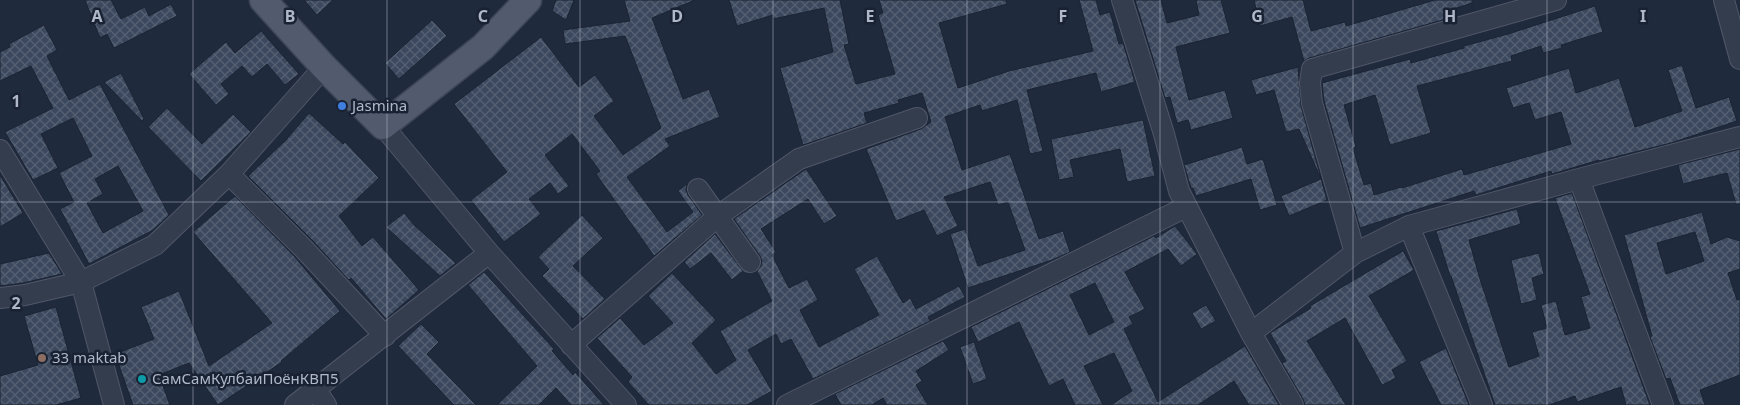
<svg xmlns="http://www.w3.org/2000/svg" width="1740" height="405" font-family="'Noto Sans',sans-serif">
<style>
.building{fill:url(#building-cross-hatch);stroke:#1b2434;fill-rule:evenodd}
.lines{fill:none;stroke-linecap:round;stroke-linejoin:round}
.minor-casing{stroke:#4f5768;stroke-width:22}
.major-casing{stroke:#3d4656;stroke-width:29}
.minor{stroke:#343d4d;stroke-width:20}
.major{stroke:#515b6d;stroke-width:26}
.grid{fill:none;stroke:#afb7c9;stroke-width:1;stroke-opacity:0.55}
.shop-dot{fill:#3f7fe0;stroke:#192232;stroke-width:2}
.education-dot{fill:#8d6e63;stroke:#192232;stroke-width:2}
.culture-dot{fill:#0f9aa8;stroke:#192232;stroke-width:2}
.labels{text-anchor:middle;stroke-width:5;stroke-linejoin:round;paint-order:stroke}
.poi-label{font-size:15px;fill:#afb7c9;stroke:#192232;text-anchor:start}
.grid-label{font-size:16px;text-anchor:middle;font-weight:bold;fill:#afb7c9;stroke:#192232;stroke-width:5;stroke-linejoin:round;paint-order:stroke}
</style>
<defs>
<pattern id="building-cross-hatch" width="8" height="8" patternUnits="userSpaceOnUse" patternTransform="scale(1.25)"><rect width="8" height="8" fill="#3b485d"/><path d="M0 0l8 8M0 8l8-8" fill="none" stroke="#556073"/></pattern>
</defs>
<rect width="100%" height="100%" fill="#202a3d"/>
<path class="building" d="M85 0H111L121 19 145 7 149 16 171 4 177 16 114 48 107 34 100 38Z
M304 0H333L317 15Z
M556 0H574L566 20 552 11Z
M624 0H695L652 18 683 99 709 89 720 117 665 139 670 146 627 177 667 232 693 212 678 191 687 184 686 190 688 195 702 215 654 256 596 174 600 171 572 134 545 155 569 186 558 194 550 183 529 199 541 214 504 242 471 200 507 172 454 104 541 37 579 87 595 75 614 101 594 116 623 155 661 128 625 36 565 44 563 30 630 21Z
M729 0H840L849 44 844 45 856 84 895 74 878 15 883 13 879 0H1006L1007 4 939 23 958 88 1009 71 1093 51 1079 0H1096L1100 15 1110 12 1119 44 1123 43 1135 82 1101 92 1096 73 1027 90 1043 151 1030 154 1017 100 982 111 980 105 945 117 962 170 1010 154 1039 239 1063 231 1070 252 1052 260 968 288 950 234 965 229 978 266 1025 250 1008 202 998 205 990 182 944 197 958 226 937 236 924 210 896 221 866 149 921 129 931 122 922 93 898 100 899 103 864 113 867 123 803 145 780 68 833 52 824 8 773 19V15L737 26Z
M1135 0H1161L1167 23 1199 15 1196 0H1221L1230 33 1176 47 1189 100 1225 90 1233 118 1191 130 1188 120 1177 123 1170 97 1165 98Z
M1254 0H1303L1311 31 1345 22 1346 26 1435 0H1472V3L1444 12 1446 19 1309 58 1304 61 1292 17 1260 26Z
M1595 6 1603 32 1561 45 1562 48 1543 53 1541 46 1511 56 1512 61 1417 86 1431 133 1390 145 1375 95 1344 105 1356 147 1353 148 1364 185 1371 183 1374 195 1401 187 1402 188 1462 169 1464 175 1571 144 1561 112 1535 120 1529 103 1513 108 1506 88 1569 68 1576 93 1619 78 1635 127 1682 111 1668 70 1682 65 1696 108 1729 97 1737 121 1671 143 1599 161V160L1552 174 1551 171 1476 195 1474 191 1360 228 1324 101 1322 83 1410 59 1411 63 1464 48V46L1508 34Z
M432 20 447 36 399 79 385 63Z
M44 25 57 50 47 56 69 100 100 84 169 215 153 230 89 264 60 209 74 202 59 173 92 156 73 118 41 134 58 168 33 180 5 132 53 108 31 66 0 81V52L10 47 9 44ZM118 166 143 211 103 233 87 203 103 194 95 179Z
M261 31 299 74 285 85 267 64 252 77 242 66 221 84 229 94 216 105 189 74 226 42 235 53Z
M1298 67 1301 106 1327 200 1289 216 1281 196 1321 179 1299 129 1286 132 1274 90 1256 95 1251 80Z
M121 73 144 119 142 121 104 82Z
M167 108 202 144 233 114 251 132 201 181 148 127Z
M309 113 343 144 345 142 379 178 339 216 362 246 373 237 419 290 386 319 351 278 349 280 313 241 248 176 286 140Z
M1143 120 1155 176 1127 182 1120 149 1070 160 1074 177 1059 180 1051 139Z
M1242 147 1247 164 1263 159 1277 205 1260 210 1251 179 1196 196 1193 188H1191L1184 165Z
M1740 149V204H1736L1727 173 1683 184 1678 165Z
M806 169 837 216 824 224 808 199 761 229 776 252 772 255 789 288 807 279 818 300 800 310 819 347 879 315 854 269 877 256 903 303 910 298 916 309 959 286 965 297 928 317 930 321 813 379 791 339 781 344 776 334 748 350 772 391 747 405H649L628 382 632 377 597 338 620 318 644 345 673 323 648 296 672 273 716 320 692 343 716 374 736 360 720 331 772 301 757 271 761 266 762 261 760 256 734 219Z
M0 175 23 213 0 227Z
M1572 193 1650 405H1626L1621 387 1577 402 1575 396 1549 405H1495L1451 276H1450L1436 231 1517 209 1521 224 1469 240 1480 279 1509 367 1539 356 1532 332 1547 328 1541 305 1556 301 1565 335 1590 328 1581 297 1590 294 1555 198Z
M235 196 295 257 340 311 281 361 282 362 218 405 189 363 159 375 170 405H133L115 354 154 339 141 307 179 291 209 366 272 323 193 232Z
M1702 212 1711 244 1727 237 1740 241V269L1728 273 1737 300 1740 299V375L1700 390 1705 405H1680L1670 378 1666 379 1650 337 1652 336 1624 235ZM1695 232 1704 261 1666 274 1657 243Z
M404 213 414 225 456 263 440 276 386 227Z
M582 215 603 238 573 266 605 299 583 319 542 276 549 269 538 257Z
M1175 226 1197 254 1181 266 1168 249 1125 272 1145 309 1129 317 1133 324 1124 329 1158 402 1245 346 1279 405H1249L1234 381 1198 405H1111L1132 391 1114 353 1084 366 1103 405H1075L1063 379 1049 386 1019 322 978 342 971 327 1154 236 1156 238ZM1095 283 1114 322 1089 335 1070 295Z
M715 234 743 271 732 280 711 253 690 269 684 262Z
M1403 251 1414 270 1369 296 1407 361 1392 370 1396 378 1382 385 1345 318 1307 341 1346 405H1305L1303 399 1282 363 1286 361 1270 333 1311 308 1310 306Z
M49 253 62 274 23 283 0 286V264Z
M1539 253 1544 274 1532 278 1537 300 1521 304 1511 260Z
M484 272 554 349 552 351 573 375 575 372 604 405H571L556 388 539 405H497L537 366 468 285Z
M1206 305 1216 321 1201 329 1192 313Z
M56 307 81 398 56 405H0V376L38 365 24 316Z
M421 324 439 342 427 354 476 405H454L398 346Z
M943 341 949 350 916 371 922 381 916 385 928 405H887L883 398 872 405H841L835 394Z
M974 342 987 379 973 384 960 347Z
M1446 348 1469 405H1441L1419 362Z"/>
<g class="lines">
<defs>
<path id="minor" d="M1122 0 1164 134 1179 191 1251 333 1293 405
M1724 0 1740 59
M383 126 489 253 626 405
M0 150 81 282 114 405
M229 174 304 249 385 336
M1579 179 1663 405
M698 189 750 262
M1409 226 1482 405
M1355 253 1312 103 1310 83 1312 69 1556 0
M0 298 25 295 81 282 155 245 229 174 324 67
M1251 333 1355 253 1409 226 1579 179 1740 137
M571 345 718 216 799 159 917 118
M315 389 326 405
M295 405 489 253
M787 405 1186 207"/>
<path id="major" d="M263 0 324 67 383 126 483 47 528 0"/>
</defs>
<use href="#minor" class="minor-casing"/>
<use href="#major" class="major-casing"/>
<use href="#minor" class="minor"/>
<use href="#major" class="major"/>
</g>
<path class="grid" d="M193 0V405M387 0V405M580 0V405M773 0V405M967 0V405M1160 0V405M1353 0V405M1547 0V405M0 202H1740"/>
<circle class="shop-dot" cx="342" cy="106" r="5"/>
<circle class="education-dot" cx="42" cy="358" r="5"/>
<circle class="culture-dot" cx="142" cy="379" r="5"/>
<g class="labels">
<g class="poi-label">
<text x="352" y="111">Jasmina</text>
<text x="52" y="363">33 maktab</text>
<text x="152" y="384">СамСамКулбаиПоёнКВП5</text>
</g>
</g>
<g class="grid-label">
<text x="97" y="22">A</text>
<text x="290" y="22">B</text>
<text x="483" y="22">C</text>
<text x="677" y="22">D</text>
<text x="870" y="22">E</text>
<text x="1063" y="22">F</text>
<text x="1257" y="22">G</text>
<text x="1450" y="22">H</text>
<text x="1643" y="22">I</text>
<text x="16" y="107">1</text>
<text x="16" y="309">2</text>
</g>
</svg>
